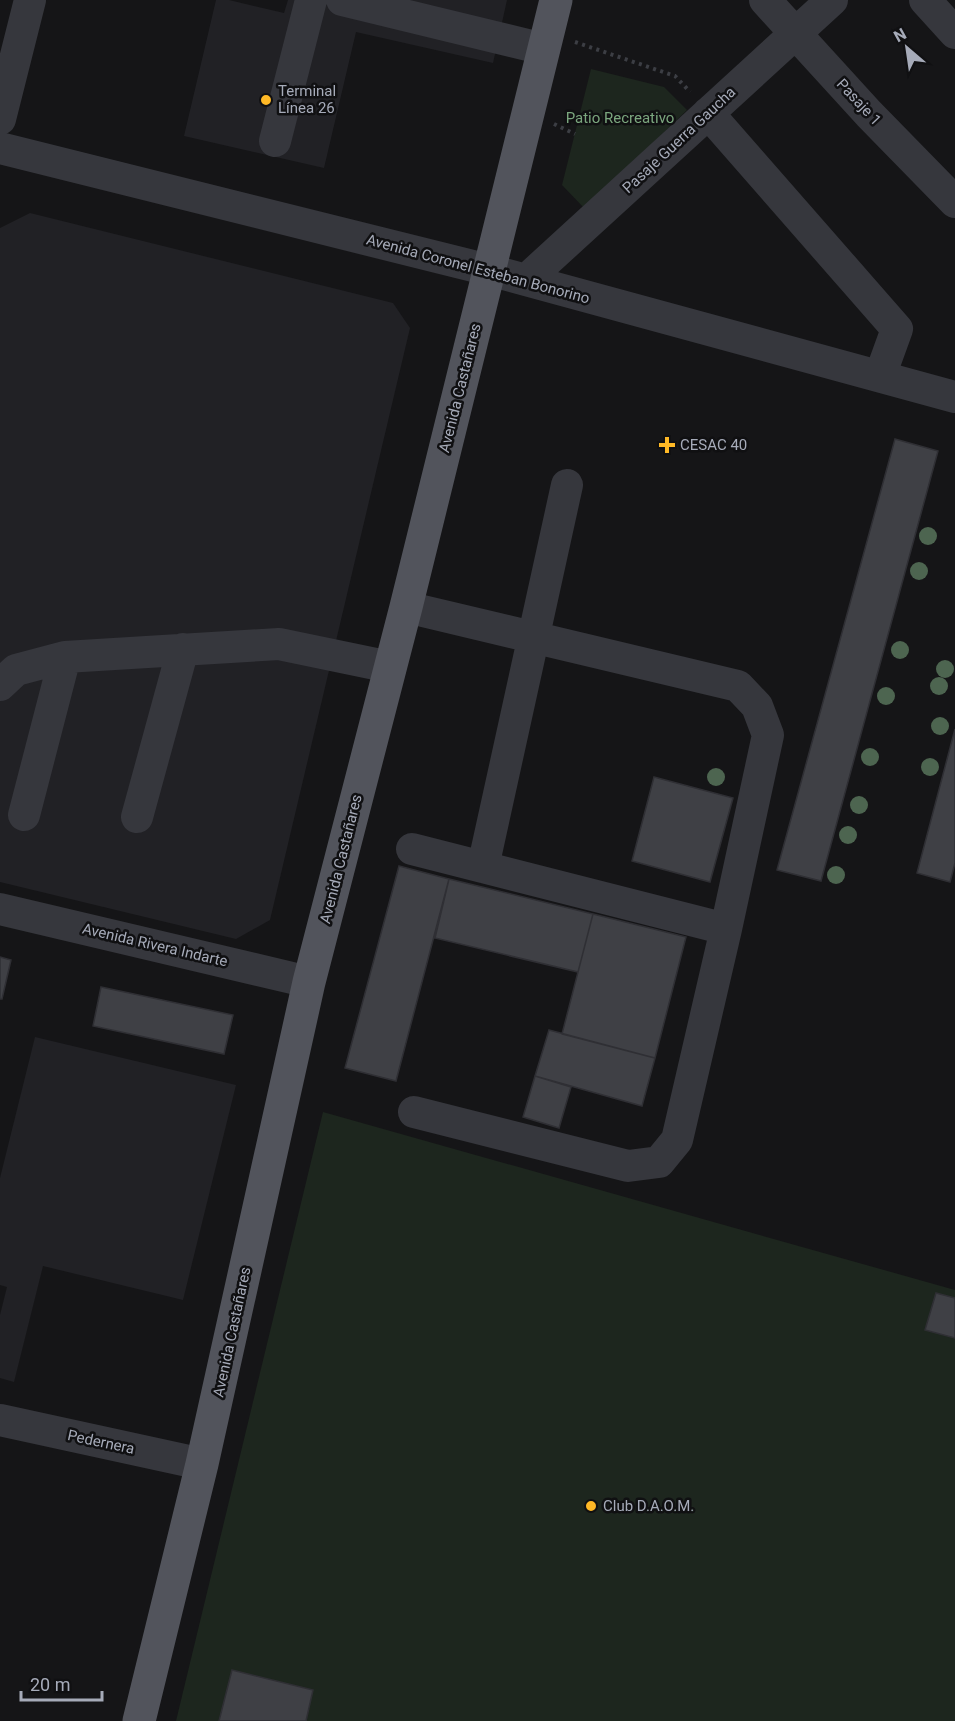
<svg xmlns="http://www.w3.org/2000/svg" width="955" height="1721" font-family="Roboto,sans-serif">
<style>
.built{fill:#212125}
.green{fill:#1d261e}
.building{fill:#3f4045;stroke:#2f2f34;stroke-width:1.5}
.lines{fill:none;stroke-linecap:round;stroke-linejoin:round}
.path{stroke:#3c3e44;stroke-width:4;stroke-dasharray:3 4.5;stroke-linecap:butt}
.minor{stroke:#36373d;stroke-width:32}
.major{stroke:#52545c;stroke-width:33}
.tree{fill:#4d6550}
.poi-dot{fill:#ffb926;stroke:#101012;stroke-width:2}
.labels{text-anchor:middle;stroke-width:5;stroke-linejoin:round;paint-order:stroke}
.poi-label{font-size:15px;fill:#a6abb9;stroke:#101012;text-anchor:start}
.street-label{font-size:15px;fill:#a6abb9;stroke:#101012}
.park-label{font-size:15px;fill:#7ba67e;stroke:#101012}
</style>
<rect width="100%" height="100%" fill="#151517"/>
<path class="built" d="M216 0H229L284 13 288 0H507L493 63 356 32 324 168 184 136Z
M30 213 393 303 410 328 270 920 236 939 0 882V228Z
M35 1037 236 1085 183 1300 43 1266 14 1382 0 1378V1315L7 1287 0 1285V1178Z"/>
<path class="green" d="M591 69 664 87 687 110 585 209 562 185Z
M323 1112 955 1290V1721H176Z"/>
<path class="building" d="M895 439 938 451 821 881 777 870Z
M955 729V863L950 882 917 873Z
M654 777 733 798 710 882 632 861Z
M399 866 449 879 396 1081 345 1068Z
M449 879 593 914 578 972 435 938Z
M593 914 686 937 655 1058 562 1034Z
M0 957 11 960 2 999H0Z
M101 987 233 1015 224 1054 93 1026Z
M549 1030 655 1058 642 1106 535 1076Z
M535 1076 571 1087 559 1128 523 1117Z
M936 1293 955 1298V1338L925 1330Z
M232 1670 313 1690 306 1721H219Z"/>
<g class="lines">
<path class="path" d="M575 42 675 76 690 92
M554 124 575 134"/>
<path class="minor" d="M342 0 544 49
M765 0 869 114 955 202
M925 0 955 33
M708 113 897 329 880 376
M0 119 30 0
M275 141 311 0
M0 148 489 270 955 397
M526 280 832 0
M406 607 738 686 757 706 768 735 726 929 677 1140 659 1162 628 1166 414 1112
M0 685 16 670 65 657 279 644 390 667
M24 815 65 657
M137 817 183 649
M412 849 726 929
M483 867 567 485
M0 909 309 982
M0 1420 202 1464"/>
<path class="major" d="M139 1721 202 1464 309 982 406 607 556 0"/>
</g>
<g class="tree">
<circle cx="928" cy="536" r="9"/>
<circle cx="919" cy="571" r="9"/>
<circle cx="900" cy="650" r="9"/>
<circle cx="945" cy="669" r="9"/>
<circle cx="939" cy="686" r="9"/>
<circle cx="886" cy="696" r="9"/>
<circle cx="940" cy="726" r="9"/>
<circle cx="870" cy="757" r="9"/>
<circle cx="930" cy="767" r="9"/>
<circle cx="716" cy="777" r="9"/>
<circle cx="859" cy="805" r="9"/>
<circle cx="848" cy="835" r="9"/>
<circle cx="836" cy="875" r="9"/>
</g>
<g class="poi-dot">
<circle cx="266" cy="100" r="6"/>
<path d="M664 436h6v6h6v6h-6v6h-6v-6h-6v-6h6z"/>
<circle cx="591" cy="1506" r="6"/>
</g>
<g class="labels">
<g class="poi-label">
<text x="278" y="96">Terminal<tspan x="278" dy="17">Línea 26</tspan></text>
<text x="680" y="450">CESAC 40</text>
<text x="603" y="1511">Club D.A.O.M.</text>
</g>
<g class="street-label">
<text transform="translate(859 102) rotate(47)" y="5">Pasaje 1</text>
<text transform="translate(679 140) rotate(-43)" y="5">Pasaje Guerra Gaucha</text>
<text transform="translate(478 269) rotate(15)" y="5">Avenida Coronel Esteban Bonorino</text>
<text transform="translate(460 388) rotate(-76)" y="5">Avenida Castañares</text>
<text transform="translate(341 859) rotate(-76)" y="5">Avenida Castañares</text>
<text transform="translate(155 945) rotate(13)" y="5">Avenida Rivera Indarte</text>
<text transform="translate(232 1332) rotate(-78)" y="5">Avenida Castañares</text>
<text transform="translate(101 1442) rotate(12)" y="5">Pedernera</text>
</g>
<g class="park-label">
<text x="620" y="123">Patio Recreativo</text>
</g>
</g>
<g transform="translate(907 48) rotate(331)" stroke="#101012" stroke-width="4.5" paint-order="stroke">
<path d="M0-4.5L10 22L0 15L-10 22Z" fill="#a6abb9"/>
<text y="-9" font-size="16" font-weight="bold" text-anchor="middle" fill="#a6abb9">N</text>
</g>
<path d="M21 1691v9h81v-9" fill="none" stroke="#a6abb9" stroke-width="3"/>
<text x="30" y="1691" font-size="18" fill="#a6abb9" stroke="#101012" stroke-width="4.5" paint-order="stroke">20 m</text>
</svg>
